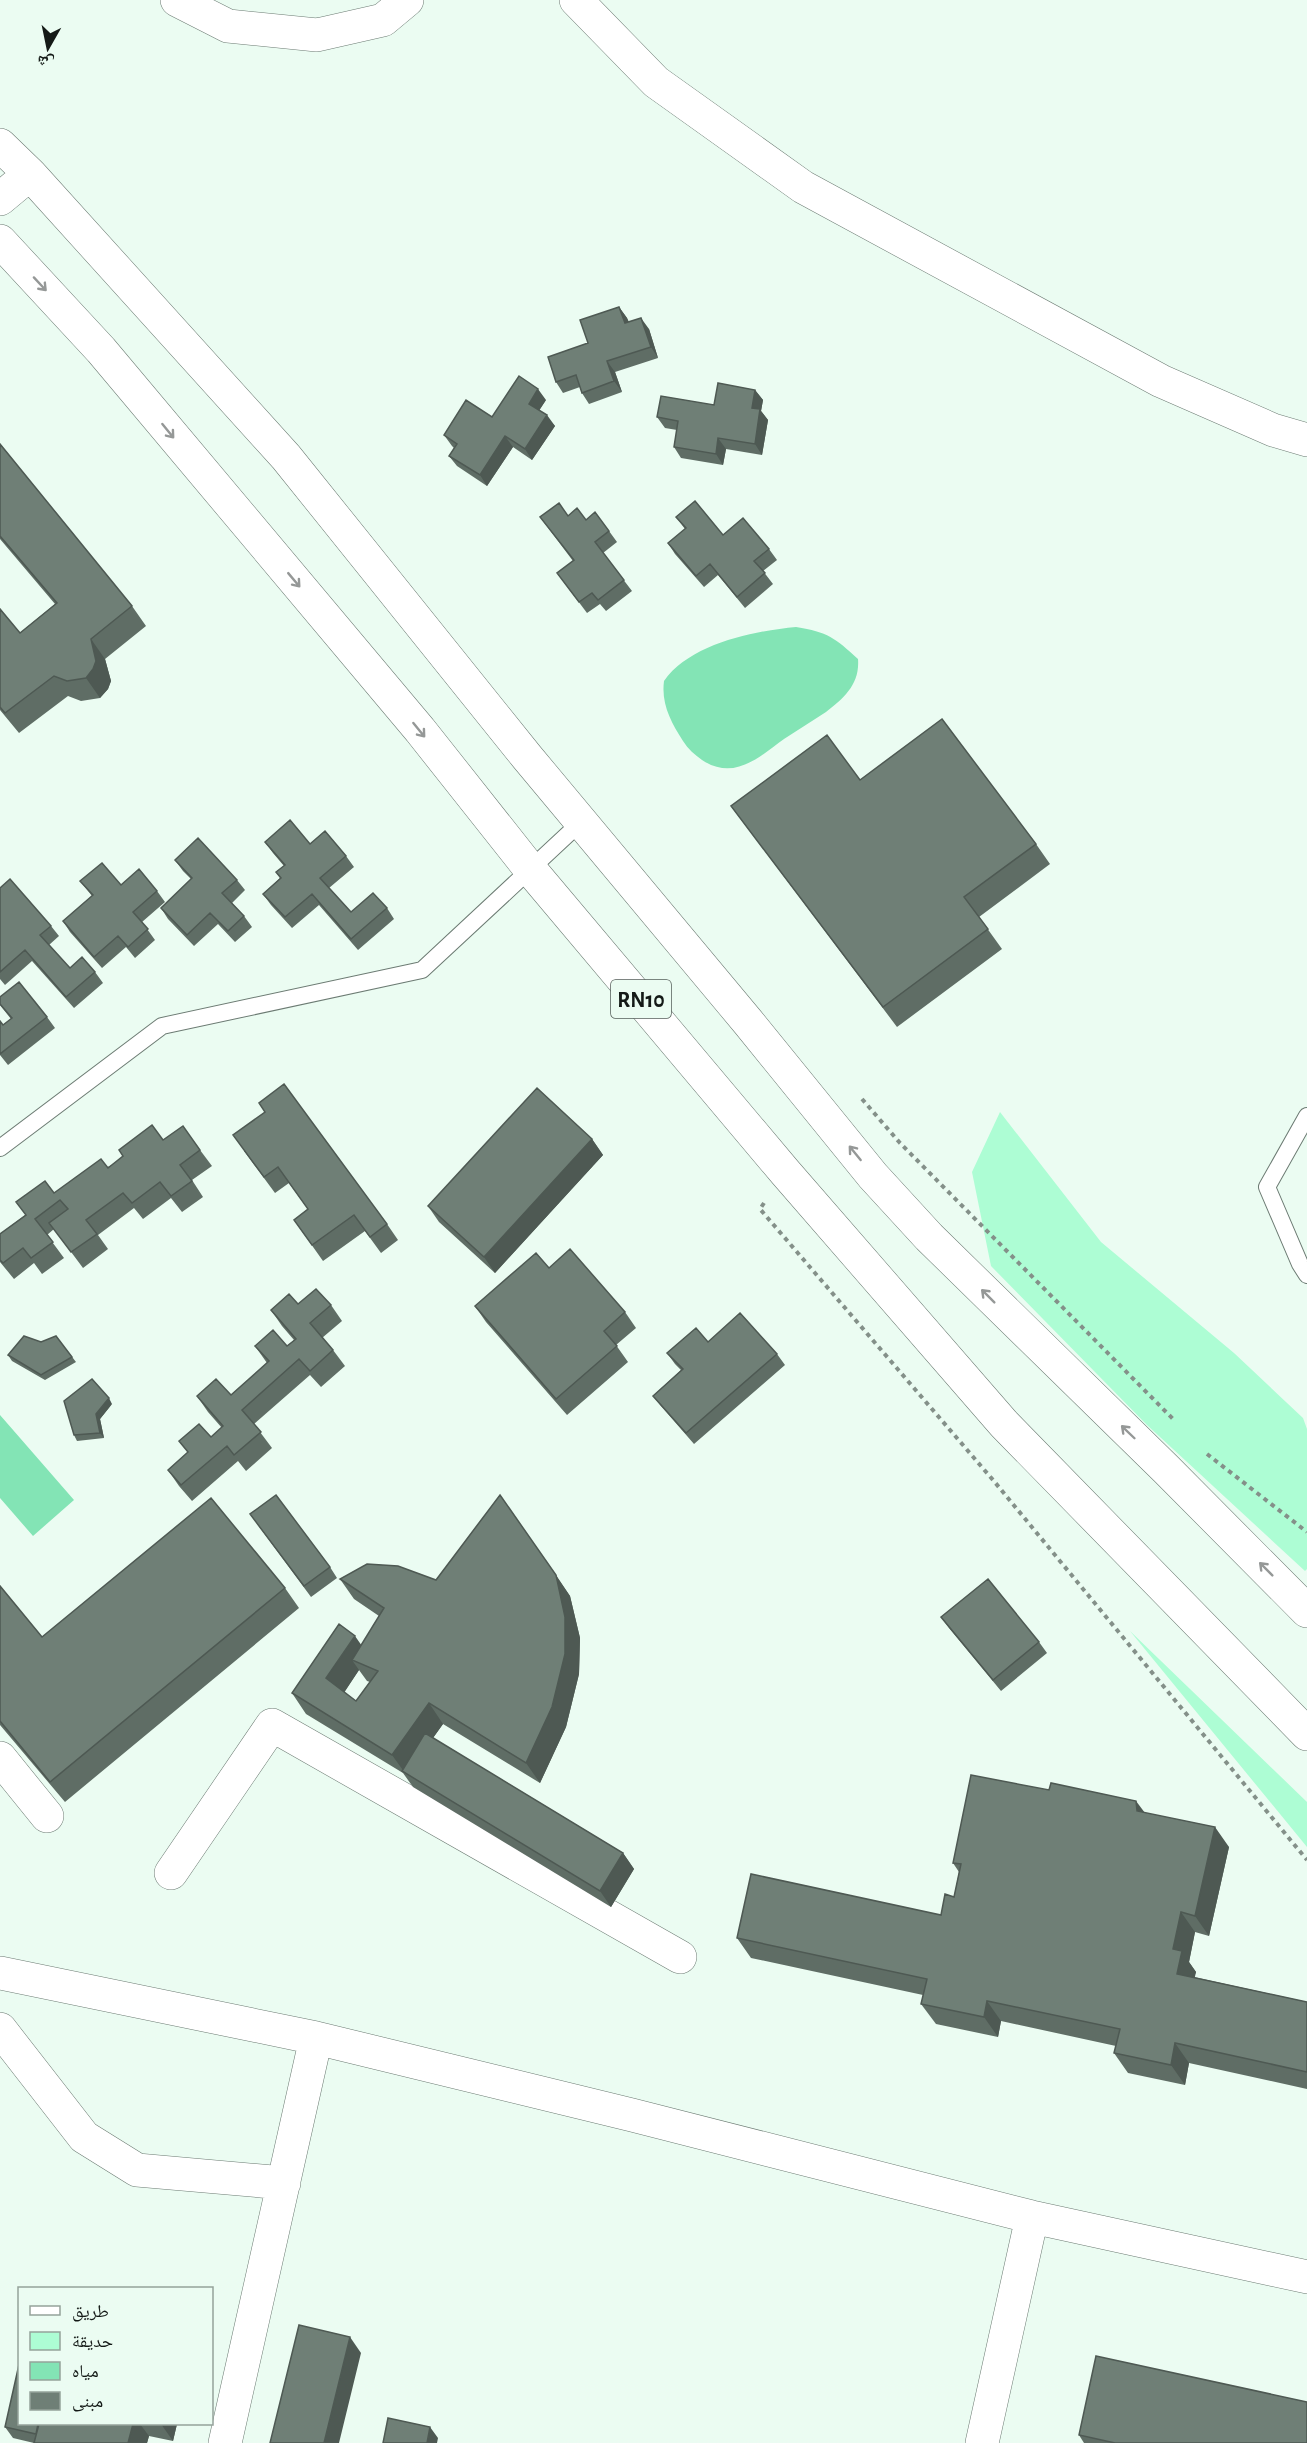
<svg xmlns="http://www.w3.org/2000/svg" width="1307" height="2443" font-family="'Alegreya Sans','Noto Naskh Arabic',sans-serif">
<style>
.green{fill:#adfdd4}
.water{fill:#83e4b5}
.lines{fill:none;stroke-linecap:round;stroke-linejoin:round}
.service-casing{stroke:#6c7b73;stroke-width:18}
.minor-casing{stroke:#6c7b73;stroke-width:34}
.primary-casing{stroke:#6c7b73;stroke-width:34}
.path{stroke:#849089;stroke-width:4;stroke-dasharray:4.5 4.5;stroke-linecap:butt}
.service{stroke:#fff;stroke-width:16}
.minor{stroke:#fff;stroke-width:33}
.primary{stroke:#fff;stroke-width:33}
.wall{fill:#5f6d65;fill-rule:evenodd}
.shaded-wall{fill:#4e5953}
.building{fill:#6f7f76;stroke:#4e5953;stroke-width:1.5}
.oneway{stroke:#959897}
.labels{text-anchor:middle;stroke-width:5;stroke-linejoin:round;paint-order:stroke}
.shield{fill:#ebfcf2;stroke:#545e59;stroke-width:1.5}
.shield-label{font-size:22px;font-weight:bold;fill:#141a17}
</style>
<rect width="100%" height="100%" fill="#ebfcf2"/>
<path class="green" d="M1000 1112 1101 1242 1234 1353 1303 1418 1307 1429V1569L1305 1571 1147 1425 991 1266 972 1172Z
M1130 1631 1307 1802V1847Z"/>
<path class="water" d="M796 627C828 632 835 638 858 659 860 684 844 698 826 712 812 721 798 730 784 739 758 758 734 781 702 760 695 755 688 749 683 741 671 722 661 704 664 681 690 644 753 631 796 627Z
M0 1415 74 1500 33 1536 0 1498Z"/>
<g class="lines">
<defs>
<path id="service" d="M1307 1116 1267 1187 1300 1264 1307 1275
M0 1148 162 1026 422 970 581 822"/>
<path id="minor" d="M177 0 228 26 317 35 383 20 407 0
M576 0 656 82 803 187 1161 381 1273 430 1307 440
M0 1758 47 1816
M171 1873 272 1725 680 1957
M0 1973 316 2038 632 2115 1032 2217 1307 2277
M0 2029 84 2137 137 2170 284 2183
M225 2443 316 2038
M982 2443 1032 2217"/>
<path id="primary" d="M0 145 30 174 286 457 527 757 748 1022 873 1176 929 1237 1166 1469 1307 1611
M0 199 30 174
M0 241 101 350 420 730 530 869 785 1172 1004 1424 1307 1734"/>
</defs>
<use href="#service" class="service-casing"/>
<use href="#minor" class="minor-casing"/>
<use href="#primary" class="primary-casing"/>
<path class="path" d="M862 1099 900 1143 1175 1421
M764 1203 760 1209 993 1480 1307 1860
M1207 1454 1307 1532"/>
<use href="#service" class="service"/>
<use href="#minor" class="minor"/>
<use href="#primary" class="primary"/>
</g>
<path class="wall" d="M619 307 627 318 629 322 649 329 658 358 615 372 622 392 589 404 582 393 580 387 563 393 556 382Z
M755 390 763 400 761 411 768 420 762 455 726 449 723 465 681 458 674 447 677 430 665 428 657 417 714 405Z
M546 400 539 410 555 426 532 460 513 447 487 486 457 466 449 456 454 448 452 446 444 435 492 417Z
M0 444 132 606 146 626 105 659 111 681 108 689 100 698 81 701 68 696 19 733 0 710V609L20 633 55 604 0 539Z
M568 516 586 520 609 531 617 542 603 553 632 591 606 611 600 604 587 613 557 573 573 561 540 517Z
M676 517 723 535 769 549 777 560 763 571 773 584 745 608 718 575 704 587 675 554 668 543 685 529Z
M860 780 1036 844 1050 864 979 917 1002 949 897 1027 746 826 731 806Z
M265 842 310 844 346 856 354 867 329 888 351 912 387 908 394 919 358 950 319 905 292 928 271 905 263 894 280 878 276 872 284 866 273 853Z
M175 860 237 880 245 890 232 903 244 916 252 927 235 942 218 924 194 946 168 919 161 908 191 879 183 871Z
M80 881 121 885 157 891 165 902 142 922 155 940 135 958 126 947 102 968 70 932 63 921 92 896Z
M0 888 51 926 59 936 49 945 70 968 95 972 103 983 74 1008 32 961 5 985 0 979Z
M0 997 47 1017 55 1028 8 1065 0 1055V1021L3 1025 11 1019 0 1005Z
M265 1112 387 1224 398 1240 381 1253 365 1231 323 1261 294 1220 308 1209 289 1183 275 1193 244 1151Z
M592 1139 603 1155 495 1273 439 1222 428 1206Z
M163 1140 200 1150 212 1166 192 1180 203 1197 182 1212 171 1198 143 1219 134 1208 98 1235 108 1249 83 1268 54 1229 47 1235 64 1258 42 1274 34 1263 14 1279 0 1262V1234L54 1193Z
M549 1268 625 1312 636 1328 616 1345 628 1362 567 1415 486 1322 475 1306Z
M298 1304 331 1305 342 1321 322 1338 333 1350 345 1366 321 1387 310 1375 254 1424 272 1448 246 1471 238 1461 192 1501 179 1486 168 1470 188 1452 179 1441 211 1437 222 1428 208 1412 197 1396 231 1395 267 1363 255 1346H287L294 1340 282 1326 271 1310Z
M56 1336 76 1362 45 1380 12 1361 8 1355Z
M708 1342 777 1354 785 1365 694 1444 661 1406 653 1396 681 1370 675 1364 667 1353Z
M112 1404 100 1419 104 1438 77 1441 74 1435Z
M500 1495 570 1596 580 1638 579 1674 566 1727 540 1783 443 1724 433 1738 623 1853 634 1869 611 1907 413 1787 403 1773 306 1714 292 1693 362 1645 379 1616 354 1599 340 1579 436 1580ZM359 1670 367 1681 370 1682 356 1701 344 1692Z
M258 1525 330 1567 337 1578 311 1597Z
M0 1586 42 1637 285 1588 299 1608 65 1802 0 1725Z
M941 1617 1039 1642 1047 1653 1001 1691 949 1628Z
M1145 1813 1229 1847 1209 1936 1195 1932 1189 1962 1196 1972 1194 1977 1307 2002V2089L1189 2063 1185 2085 1128 2073 1114 2053 1116 2046 1001 2021 998 2037 936 2024 921 2004 923 1995 751 1958 737 1938 941 1915 954 1897 959 1872 953 1863Z
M20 2424H177L173 2441 149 2436 147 2443H34L13 2438 5 2427Z
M1079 2435 1307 2443H1084Z"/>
<path class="shaded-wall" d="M619 307 627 318 633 334 625 323Z
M641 318 649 329 658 358 651 347Z
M607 361 615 372 622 392 614 381Z
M538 389 546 400 537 414 529 404Z
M755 390 763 400 761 411 768 420 762 455 755 444 752 408Z
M547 415 555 426 532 460 525 449Z
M505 436 513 447 487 486 480 475Z
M718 438 726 449 723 465 716 454Z
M91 639 105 659 111 681 108 689 100 698 86 678Z
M592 1139 603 1155 495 1273 484 1257Z
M109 1398 112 1404 100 1419 104 1438 100 1433 96 1414Z
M556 1575 570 1596 580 1638 579 1674 566 1727 540 1783 526 1763Z
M355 1636 369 1656 352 1660 359 1670 340 1699 326 1678Z
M429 1703 443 1724 407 1774 405 1773 392 1755Z
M1136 1801 1151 1821 1137 1811Z
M1215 1827 1229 1847 1209 1936 1195 1916Z
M623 1853 634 1869 611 1907 600 1891Z
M1181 1912 1195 1932 1189 1962 1196 1972 1191 1994 1177 1974 1173 1949Z
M987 2001 1001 2021 998 2037 984 2017Z
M1175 2043 1189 2063 1185 2085 1171 2065Z
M350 2337 361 2353 339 2443H324Z
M133 2424H140L149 2436 147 2443H128Z
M161 2424H177L173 2441Z
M430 2427 438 2438 437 2443H427Z"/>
<path class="building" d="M619 307 625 323 641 318 651 347 607 361 614 381 582 393 576 375 556 382 548 357 588 343 580 320Z
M519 376 538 389 529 404 547 415 525 449 505 436 480 475 449 456 457 444 444 435 466 400 492 417Z
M718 383 755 390 752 408 760 409 755 444 718 438 716 454 674 447 678 421 657 417 661 396 714 405Z
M0 444 132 606 91 639 96 661 93 669 86 678 67 681 54 676 5 713 0 707V609L20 633 57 603 0 536Z
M695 501 723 535 743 518 769 549 754 561 765 573 737 597 710 564 696 576 668 543 686 528 676 517Z
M559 503 568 516 577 508 586 520 595 512 609 531 595 542 624 580 598 600 592 593 579 602 557 573 574 560 540 517Z
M942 719 1036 844 964 897 988 929 883 1007 731 806 827 735 860 780Z
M290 820 310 844 325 831 346 856 320 878 351 912 373 893 387 908 351 939 312 894 285 917 263 894 281 878 276 872 285 865 265 842Z
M198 838 237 880 222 893 244 916 228 931 210 913 187 935 161 908 192 878 175 860Z
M102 863 121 885 139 869 157 891 133 912 148 929 128 947 118 936 94 957 63 921 93 895 80 881Z
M10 879 51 926 40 935 70 968 82 957 95 972 66 997 25 950 0 972V888Z
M19 982 47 1017 0 1054V1021L3 1025 12 1018 0 1004V997Z
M284 1084 387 1224 370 1237 354 1215 312 1245 294 1220 308 1209 278 1167 264 1177 233 1135 265 1112 259 1103Z
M537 1088 592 1139 484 1257 428 1206Z
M152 1125 163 1140 183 1126 200 1150 180 1165 192 1181 171 1196 160 1182 132 1203 123 1193 86 1220 97 1234 71 1252 49 1223 68 1209 60 1200 35 1219 53 1242 31 1258 23 1248 3 1263 0 1260V1234L26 1215 16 1202 45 1181 54 1193 101 1159 108 1168 123 1156 119 1150Z
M570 1249 625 1312 604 1331 617 1346 556 1399 475 1306 536 1253 549 1268Z
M316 1289 331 1305 310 1323 333 1350 310 1371 299 1359 242 1410 261 1432 234 1455 227 1446 181 1485 168 1470 188 1452 179 1441 199 1424 211 1437 223 1426 197 1396 216 1379 231 1395 269 1361 255 1346 273 1330 287 1346 296 1339 271 1310 289 1294 298 1304Z
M740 1313 777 1354 686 1433 653 1396 683 1369 667 1353 696 1328 708 1342Z
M24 1336 41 1342 56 1336 72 1357 41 1375 8 1355Z
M92 1379 109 1398 96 1414 100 1433 74 1435 64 1401Z
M276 1495 330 1567 304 1586 250 1514Z
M500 1495 556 1575 565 1617V1654L552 1707 526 1763 429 1703 392 1755 292 1693 339 1624 355 1636 326 1678 356 1701 378 1671 352 1660 384 1608 340 1579 367 1564 398 1566 436 1580Z
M211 1498 285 1588 50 1782 0 1721V1586L42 1637Z
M988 1579 1039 1642 993 1680 941 1617Z
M425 1733 623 1853 600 1891 402 1771Z
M971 1775 1049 1790 1051 1783 1136 1801 1137 1811 1215 1827 1195 1916 1181 1912 1173 1949 1182 1951 1177 1974 1307 2002V2072L1175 2043 1171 2065 1114 2053 1120 2029 987 2001 984 2017 921 2004 927 1979 737 1938 751 1874 941 1915 945 1894 954 1897 961 1864 953 1863Z
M299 2325 350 2337 324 2443H270Z
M1096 2356 1307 2402V2443H1115L1079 2435Z
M20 2360V2424H38L36 2434 5 2427Z
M388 2418 430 2427 427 2443H383Z
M39 2424H133L128 2443H34Z"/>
<defs><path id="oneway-shaft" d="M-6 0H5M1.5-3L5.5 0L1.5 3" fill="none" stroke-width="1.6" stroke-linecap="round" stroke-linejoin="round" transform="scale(1.5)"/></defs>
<g class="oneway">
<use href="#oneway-shaft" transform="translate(40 284) rotate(47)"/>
<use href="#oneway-shaft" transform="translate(168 431) rotate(51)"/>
<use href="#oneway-shaft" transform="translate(294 580) rotate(50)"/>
<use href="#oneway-shaft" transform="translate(419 730) rotate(51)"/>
<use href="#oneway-shaft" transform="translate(855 1153) rotate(-129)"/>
<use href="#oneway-shaft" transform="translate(988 1296) rotate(-135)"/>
<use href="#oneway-shaft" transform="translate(1128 1432) rotate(-136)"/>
<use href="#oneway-shaft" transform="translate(1266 1569) rotate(-135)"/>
</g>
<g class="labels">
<rect class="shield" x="611" y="980" width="60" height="38" rx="4.5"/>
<g class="shield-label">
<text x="641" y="1007">RN10</text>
</g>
</g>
<rect x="18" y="2287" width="195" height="138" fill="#ebfcf2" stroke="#95a29a" stroke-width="1.5"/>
<rect x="30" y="2306" width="30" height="9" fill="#ffffff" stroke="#95a29a" stroke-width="1.5"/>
<text x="72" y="2317" font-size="18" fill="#141a17">طريق</text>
<rect x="30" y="2332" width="30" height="18" fill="#adfdd4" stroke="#95a29a" stroke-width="1.5"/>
<text x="72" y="2347" font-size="18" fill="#141a17">حديقة</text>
<rect x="30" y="2362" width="30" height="18" fill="#83e4b5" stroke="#95a29a" stroke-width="1.5"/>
<text x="72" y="2377" font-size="18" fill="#141a17">مياه</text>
<rect x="30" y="2392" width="30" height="18" fill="#6f7f76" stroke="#95a29a" stroke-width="1.5"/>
<text x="72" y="2407" font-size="18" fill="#141a17">مبنى</text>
<g transform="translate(48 48) rotate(189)" stroke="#ebfcf2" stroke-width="4.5" paint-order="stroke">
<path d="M0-4.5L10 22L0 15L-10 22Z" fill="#141a17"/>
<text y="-9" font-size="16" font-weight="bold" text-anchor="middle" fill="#141a17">ش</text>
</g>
</svg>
